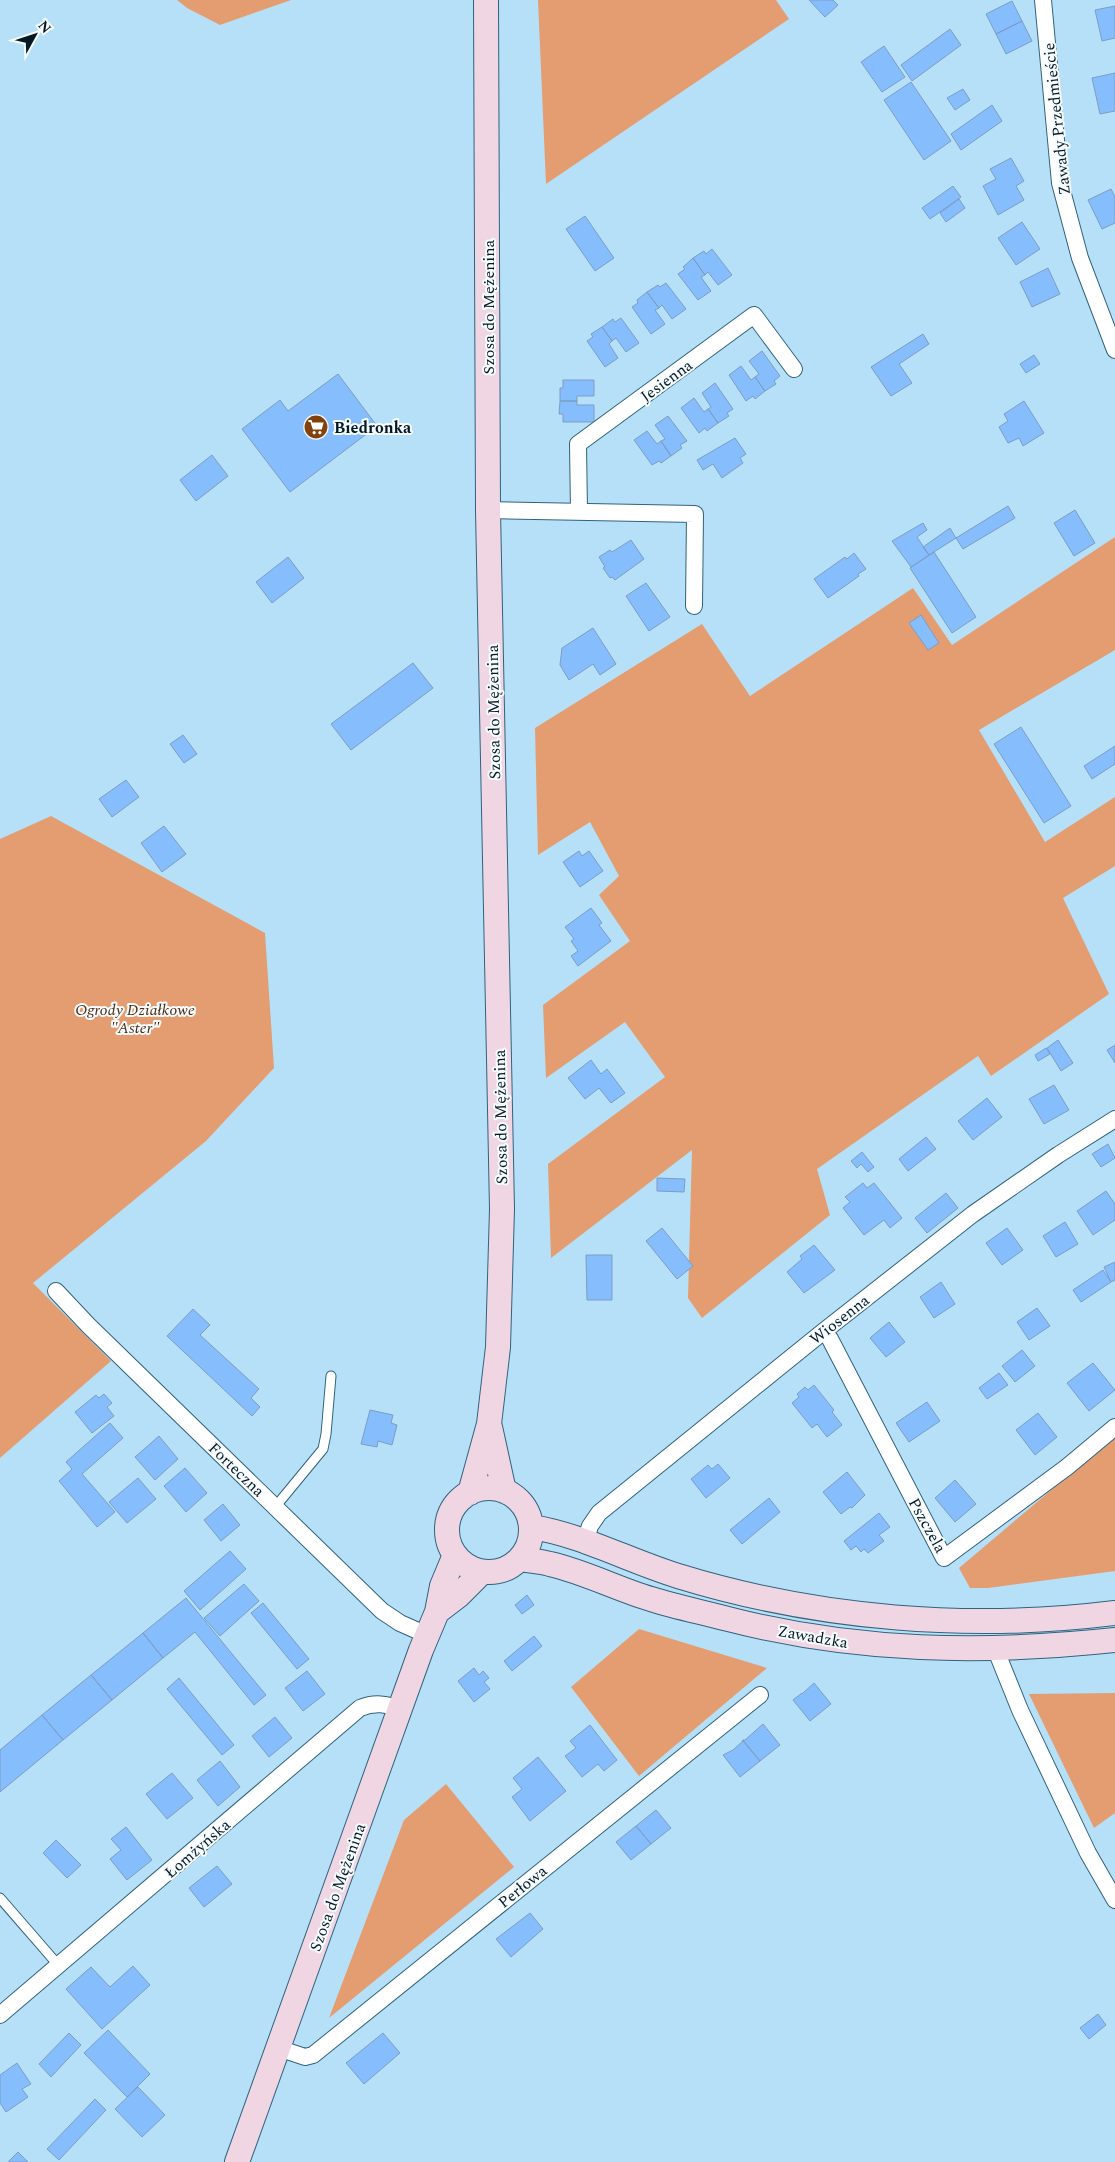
<svg xmlns="http://www.w3.org/2000/svg" width="1115" height="2162" font-family="Spectral,serif">
<style>
.green{fill:#e49d70}
.building{fill:#86bdfd;stroke:#7c9dc4}
.lines{fill:none;stroke-linecap:round;stroke-linejoin:round}
.lane-casing{stroke:#30637d;stroke-width:11}
.street-casing{stroke:#30637d;stroke-width:18}
.secondary-casing{stroke:#30637d;stroke-width:26}
.lane{stroke:#fff;stroke-width:9}
.street{stroke:#fff;stroke-width:16}
.secondary{stroke:#f0d6e2;stroke-width:24}
.labels{text-anchor:middle;stroke-width:4;stroke-linejoin:round;paint-order:stroke}
.street-label{font-size:16px;fill:#051924;stroke:#f6fbfe}
.poi-label{font-size:16px;font-weight:bold;fill:#051924;stroke:#f6fbfe;text-anchor:start}
.park-label{font-size:16px;font-style:italic;fill:#502b11;stroke:#f6fbfe}
</style>
<rect width="100%" height="100%" fill="#b6e0f8"/>
<path class="green" d="M177 0H291L220 25 187 8Z
M538 0H776L789 19 546 184Z
M1115 537V650L979 730 1045 842 1115 797V866L1063 898 1109 994 991 1076 978 1056 817 1169 830 1215 702 1318 688 1298 692 1150 551 1258 548 1164 665 1077 625 1022 546 1078 543 1005 630 941 599 895 619 876 590 822 538 855 535 728 702 624 750 696 913 588 952 645Z
M51 816 265 933 274 1068 206 1141 33 1283 111 1361 0 1458V839Z
M1115 1436V1571L988 1588H970L959 1568Z
M639 1629 767 1668 639 1776 571 1687Z
M1115 1693V1813L1094 1828 1029 1694Z
M446 1784 514 1867 329 2018 404 1820Z"/>
<path class="building" d="M809 0H833L838 5 825 17Z
M1012 1 1022 21 996 34 986 14Z
M1115 6V38L1102 41 1095 10Z
M1022 21 1032 41 1006 54 996 34Z
M950 29 961 45 912 81 901 65Z
M884 46 905 77 882 92 861 62Z
M1115 73V111L1100 114 1092 78Z
M911 82 951 141 924 160 884 100Z
M963 89 970 100 955 110 947 98Z
M992 105 1002 121 961 150 951 134Z
M1011 158 1024 181 1016 186 1024 200 998 215 983 186 996 179 990 169Z
M953 186 961 197 930 219 922 208Z
M1111 189 1115 197V223L1102 229 1088 200Z
M959 199 965 208 946 222 940 213Z
M585 216 614 258 595 271 566 229Z
M1022 222 1040 249 1016 265 998 238Z
M712 249 732 275 718 285 708 272 705 275 693 258 704 251 706 254Z
M693 258 705 275 701 277 711 291 698 300 678 274 685 269 683 267Z
M1048 268 1060 294 1032 307 1020 282Z
M666 283 686 309 672 319 662 305 659 308 647 292 658 285 660 287Z
M647 292 659 308 655 310 665 324 651 334 632 307 638 303 637 300Z
M621 318 639 343 626 352 616 338 612 341 602 327 613 319 615 322Z
M602 327 612 341 609 344 618 358 605 367 587 341 593 337 591 334Z
M923 334 929 344 899 364 912 383 891 396 871 367Z
M762 351 780 376 774 381 776 384 765 391 755 377 759 374 749 361Z
M1034 355 1040 364 1026 373 1020 364Z
M741 366 751 380 755 377 765 391 755 399 753 396 746 401 729 375Z
M338 374 377 426 290 492 242 429 280 400 288 411Z
M563 380H594V396H577V401H560V388H563Z
M715 383 733 409 727 413 729 416 718 423 708 409 711 407 702 393Z
M694 398 704 412 708 409 718 423 707 431 705 428 699 433 681 408Z
M560 401H577V405H594V422H563V414H559Z
M1024 401 1044 433 1023 446 1019 438 1008 443 999 427 1008 421 1004 414Z
M668 416 687 441 680 445 682 448 671 456 661 441 665 439 655 425Z
M647 431 657 444 661 441 671 456 661 463 659 461 652 465 634 440Z
M735 438 746 454 740 458 743 463 722 478 713 464 703 470 697 460Z
M212 455 228 476 196 501 180 480Z
M1008 506 1015 518 963 549 956 538Z
M1075 510 1095 543 1074 556 1054 523Z
M923 523 927 530 917 537 929 555 911 567 892 541Z
M950 528 956 538 929 555 923 547Z
M631 540 644 559 615 580 612 577 610 578 603 568 605 567 599 557 610 550 612 552Z
M934 552 976 617 952 633 910 568Z
M854 553 866 569 858 574 859 576 828 598 814 579 845 557 847 559Z
M288 557 304 578 272 603 256 582Z
M646 583 670 617 649 631 626 596Z
M921 615 939 643 928 650 909 623Z
M593 628 616 664 600 675 593 664 569 680 560 665 562 648Z
M413 663 433 688 351 750 331 724Z
M1021 727 1071 806 1044 823 994 744Z
M183 735 197 754 184 763 170 744Z
M1115 746V764L1092 779 1084 766Z
M126 780 139 797 112 817 99 799Z
M164 826 186 854 162 872 141 843Z
M579 851 582 856 589 851 603 871 580 887 563 862Z
M591 908 602 923 599 925 611 941 578 966 571 956 578 951 571 941 574 939 565 927Z
M1058 1040 1073 1063 1061 1071 1047 1048Z
M1115 1045V1063L1107 1050Z
M1046 1048 1050 1054 1038 1061 1035 1055Z
M591 1060 601 1074 607 1069 625 1093 611 1103 599 1088 585 1099 568 1078Z
M1054 1085 1069 1110 1044 1124 1029 1099Z
M987 1098 1002 1117 973 1140 958 1121Z
M926 1137 936 1149 908 1171 899 1159Z
M1108 1144 1115 1158 1101 1167 1092 1154Z
M862 1152 874 1167 868 1172 861 1164 857 1168 851 1161Z
M657 1178 685 1179 684 1192 657 1191Z
M863 1183 867 1188 874 1183 902 1218 890 1228 884 1220 864 1235 843 1208 850 1202 845 1197Z
M1106 1191 1115 1204V1220L1093 1235 1077 1211Z
M946 1193 958 1208 927 1233 915 1218Z
M1065 1222 1078 1244 1056 1257 1043 1236Z
M662 1228 693 1266 677 1279 646 1241Z
M1007 1228 1023 1250 1002 1265 986 1243Z
M814 1245 835 1270 804 1293 787 1272 802 1259 800 1256Z
M586 1255H612V1300H587Z
M1115 1262V1280L1111 1282 1104 1267Z
M1103 1270 1111 1282 1081 1302 1073 1290Z
M941 1282 955 1304 934 1318 920 1297Z
M1037 1308 1050 1326 1029 1340 1017 1322Z
M193 1309 210 1325 200 1335 259 1389 251 1398 260 1407 252 1416 167 1336Z
M889 1322 905 1342 886 1357 870 1338Z
M1022 1350 1035 1366 1015 1382 1002 1366Z
M1093 1363 1115 1390 1089 1411 1067 1383Z
M999 1373 1008 1385 987 1399 979 1388Z
M814 1385 834 1410 832 1412 842 1425 827 1437 817 1424 812 1428 792 1403 799 1397 797 1394 805 1387 808 1390Z
M104 1394 112 1403 107 1407 114 1416 92 1433 75 1412 96 1395 99 1398Z
M927 1402 940 1421 909 1442 896 1423Z
M370 1410 393 1415 391 1423 397 1425 392 1445 378 1441 377 1447 361 1444Z
M1038 1413 1057 1437 1035 1455 1016 1430Z
M110 1423 123 1438 82 1474 115 1512 97 1527 59 1481 72 1469 66 1462Z
M159 1436 178 1459 155 1480 135 1457Z
M718 1464 730 1478 706 1498 691 1479 708 1465 712 1469Z
M185 1468 207 1493 186 1512 164 1486Z
M847 1472 865 1495 852 1508 850 1507 841 1514 823 1492Z
M138 1478 156 1499 127 1523 109 1502Z
M955 1480 976 1504 955 1522 935 1498Z
M769 1498 780 1512 742 1544 730 1530Z
M223 1504 240 1525 221 1541 204 1520Z
M879 1513 890 1527 879 1535 884 1541 868 1553 864 1549 861 1552 856 1546 851 1550 844 1541Z
M230 1551 246 1569 200 1610 184 1591Z
M244 1584 259 1601 220 1636 204 1618Z
M527 1595 534 1605 522 1614 515 1605Z
M186 1598 266 1695 254 1705 195 1632 163 1658 143 1633Z
M263 1603 309 1659 297 1669 251 1613Z
M143 1633 163 1658 112 1700 91 1675Z
M534 1636 542 1646 512 1671 504 1661Z
M474 1668 479 1675 483 1671 489 1678 484 1682 490 1689 474 1702 458 1681Z
M307 1671 325 1694 303 1711 285 1688Z
M91 1675 112 1700 63 1740 42 1715Z
M179 1678 234 1745 222 1755 167 1689Z
M814 1683 831 1704 810 1721 793 1700 802 1693V1694Z
M42 1715 63 1740 0 1792V1750Z
M275 1717 292 1738 269 1757 252 1736Z
M763 1724 780 1745 760 1761 743 1740H745Z
M590 1725 617 1760 604 1771 598 1764 582 1777 565 1756 576 1748 570 1741Z
M742 1740 760 1761 740 1777 723 1755 733 1750 743 1741Z
M538 1757 566 1791 530 1821 512 1797 522 1789 513 1778Z
M220 1761 240 1787 218 1806 197 1780Z
M172 1773 193 1798 167 1819 146 1794Z
M656 1810 671 1828 651 1844 636 1826Z
M636 1826 651 1844 631 1860 616 1842Z
M126 1827 152 1860 127 1880 110 1859 121 1850 111 1839Z
M56 1840 81 1865 67 1878 43 1853Z
M217 1866 232 1884 204 1907 189 1888Z
M530 1913 543 1929 511 1957 496 1939Z
M133 1966 150 1985 102 2029 66 1989 91 1967 110 1987Z
M1098 2014 1106 2025 1089 2039 1080 2028Z
M108 2030 150 2074 127 2097 84 2053Z
M69 2033 81 2045 51 2077 39 2064Z
M383 2033 400 2053 364 2084 346 2063Z
M17 2063 31 2084 22 2089 28 2097 6 2112 0 2103V2075Z
M138 2087 165 2115 142 2137 115 2109Z
M95 2099 106 2110 59 2160 47 2149Z
M18 2152 28 2162H8Z"/>
<g class="lines">
<defs>
<path id="lane" d="M276 1506 323 1449 326 1434 331 1376
M0 1898 59 1966"/>
<path id="street" d="M1043 0 1060 183 1080 258 1115 350
M488 510 695 514 694 606
M579 512 578 444 754 315 794 369
M56 1291 88 1325 382 1611 400 1623 427 1635
M824 1331 830 1339 944 1558 1067 1467 1115 1427
M585 1542 590 1526 599 1513 824 1331 973 1214 1058 1155 1115 1119
M995 1648 1020 1710 1088 1853 1115 1900
M0 2015 360 1708C375 1702 386 1704 401 1709
M278 2048 305 2057 313 2055 760 1695"/>
<path id="secondary" d="M490 1427 504 1491
M447 1530a42 42 0 1 1 84 0a42 42 0 1 1-84 0Z
M470 1493 489 1424 498 1347 502 1209 488 510 486 0
M532 1527C582 1535 629 1561 678 1576 818 1619 970 1631 1115 1613
M521 1559C530 1561 541 1561 550 1564 585 1572 617 1589 651 1599 676 1607 702 1612 728 1619 857 1652 983 1654 1115 1640
M437 1612 458 1596 482 1572
M237 2162 421 1650 437 1612 442 1586 455 1555"/>
</defs>
<use href="#lane" class="lane-casing"/>
<use href="#street" class="street-casing"/>
<use href="#secondary" class="secondary-casing"/>
<use href="#lane" class="lane"/>
<use href="#street" class="street"/>
<use href="#secondary" class="secondary"/>
</g>
<defs>
<symbol id="supermarket-disc" viewBox="-11 -11 22 22"><circle r="9.5" fill="#83420c" stroke="#f6fbfe"/><path d="M-6-5.5h2.5l.6 2H6L4.5 2H-2.5L-4.4-4H-6ZM-1.5 3.2a1.3 1.3 0 1 0 .1 0ZM3 3.2a1.3 1.3 0 1 0 .1 0Z" fill="#fff"/></symbol>
</defs>
<g fill-rule="evenodd">
<use href="#supermarket-disc" x="302" y="413" width="28" height="28"/>
</g>
<g class="labels">
<g class="street-label">
<text transform="translate(1056 119) rotate(-96)" y="6">Zawady Przedmieście</text>
<text transform="translate(488 307) rotate(-90)" y="6">Szosa do Mężenina</text>
<text transform="translate(666 380) rotate(-36)" y="6">Jesienna</text>
<text transform="translate(493 712) rotate(-91)" y="6">Szosa do Mężenina</text>
<text transform="translate(500 1117) rotate(-91)" y="6">Szosa do Mężenina</text>
<text transform="translate(839 1319) rotate(-38)" y="6">Wiosenna</text>
<text transform="translate(237 1469) rotate(44)" y="6">Forteczna</text>
<text transform="translate(928 1525) rotate(61)" y="6">Pszczela</text>
<text transform="translate(813 1636) rotate(10)" y="6">Zawadzka</text>
<text transform="translate(197 1848) rotate(-41)" y="6">Łomżyńska</text>
<text transform="translate(522 1886) rotate(-39)" y="6">Perłowa</text>
<text transform="translate(337 1887) rotate(-70)" y="6">Szosa do Mężenina</text>
</g>
<g class="poi-label">
<text x="334" y="433">Biedronka</text>
</g>
<g class="park-label">
<text x="135" y="1015">Ogrody Działkowe<tspan x="135" dy="18">"Aster"</tspan></text>
</g>
</g>
<g transform="translate(35 35) rotate(50)" stroke="#f6fbfe" stroke-width="4" paint-order="stroke">
<path d="M0-4L9 19L0 12L-9 19Z" fill="#051924"/>
<text y="-8" font-size="14" font-weight="bold" text-anchor="middle" fill="#051924">N</text>
</g>
</svg>
